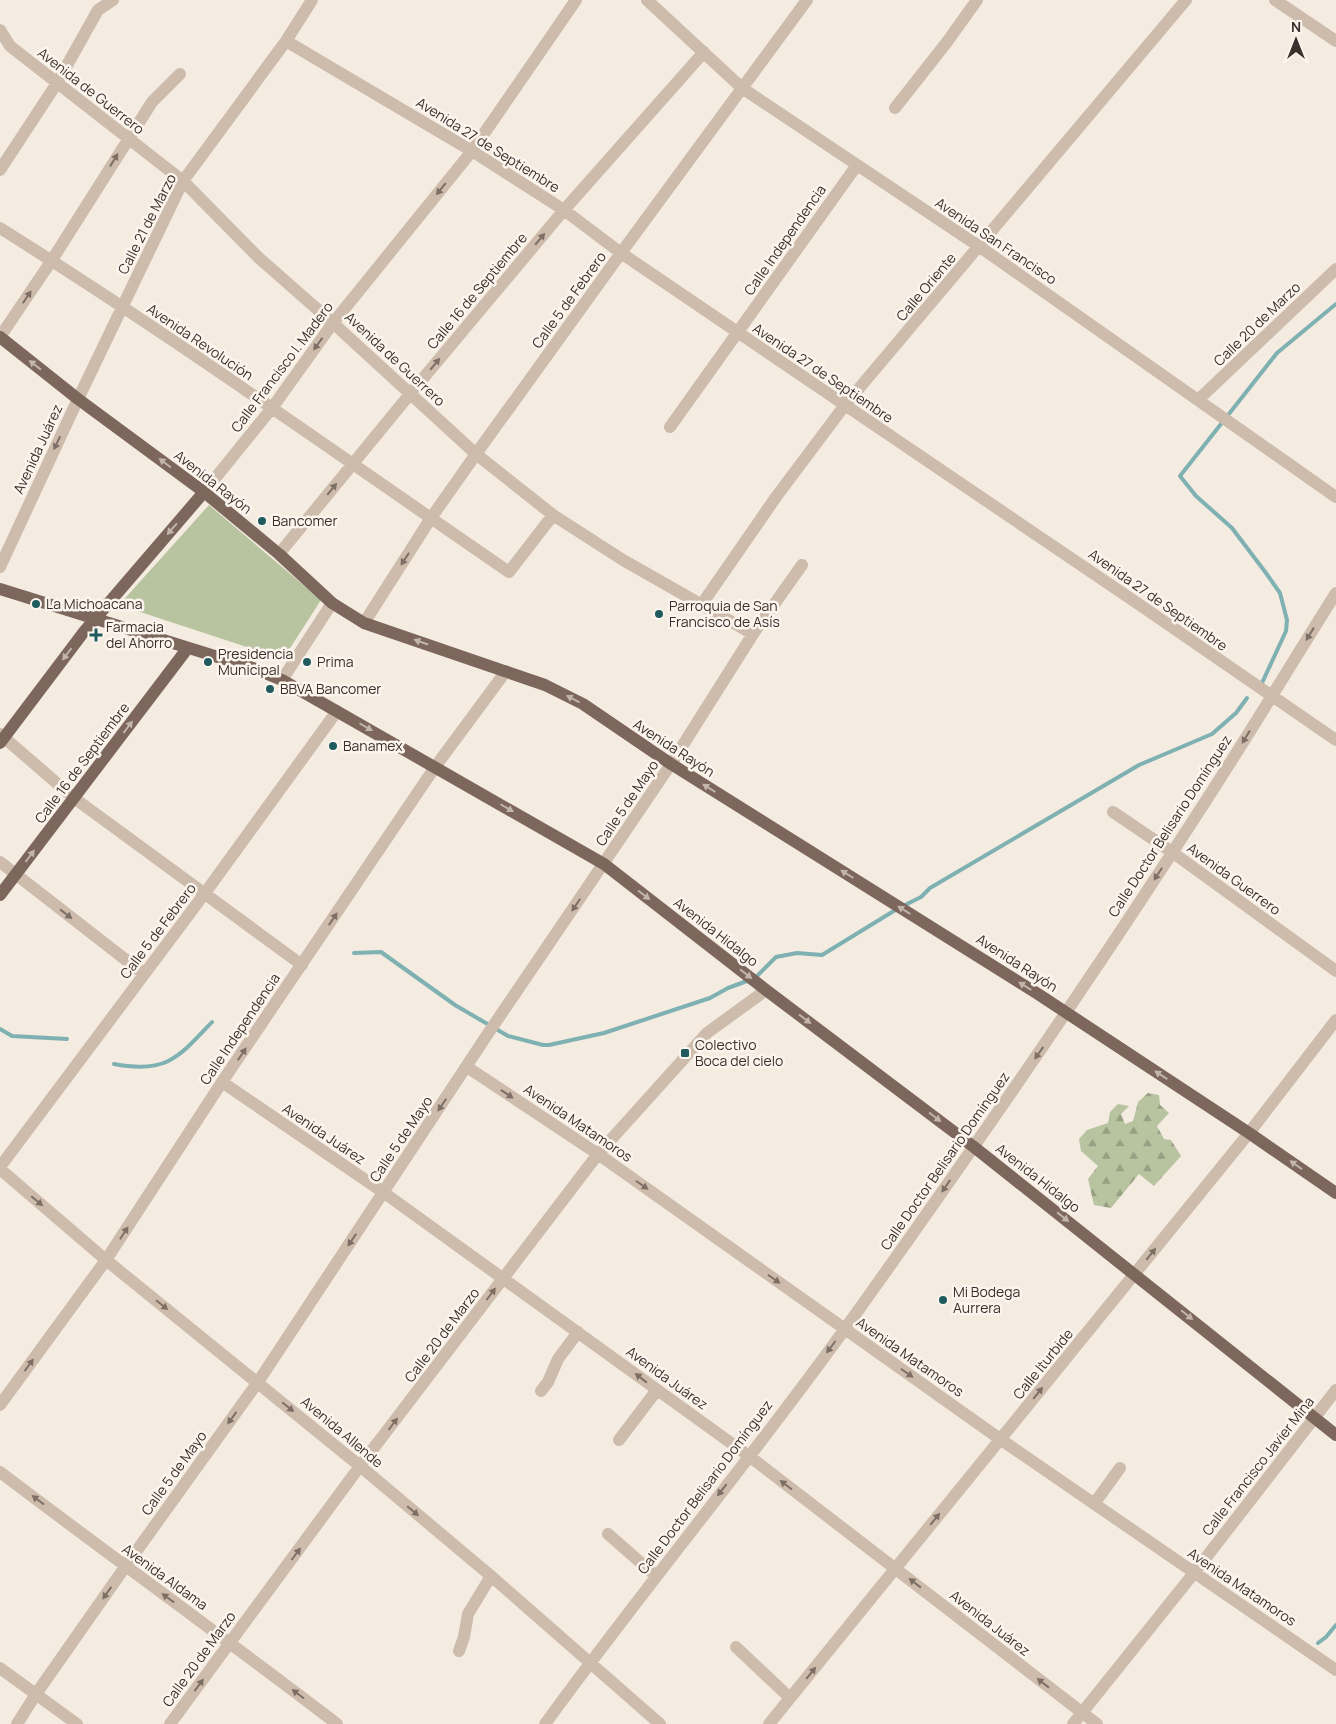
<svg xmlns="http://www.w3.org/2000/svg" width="1336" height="1724" font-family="Manrope,sans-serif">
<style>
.green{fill:#b8c4a0}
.forest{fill:url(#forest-firs)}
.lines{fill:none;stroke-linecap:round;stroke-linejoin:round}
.stream{stroke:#7fb0b2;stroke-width:4}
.minor{stroke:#cdbbac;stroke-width:12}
.major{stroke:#7d675c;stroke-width:12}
.oneway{fill:#7d6f65}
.oneway2{fill:#c2b5ac}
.poi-dot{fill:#1f5a5e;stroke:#fbf5ee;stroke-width:2}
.labels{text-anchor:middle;stroke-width:5;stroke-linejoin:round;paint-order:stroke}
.street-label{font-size:14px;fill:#3b302b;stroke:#fbf5ee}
.poi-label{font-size:14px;fill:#3b302b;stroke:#fbf5ee;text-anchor:start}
</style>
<defs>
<pattern id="forest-firs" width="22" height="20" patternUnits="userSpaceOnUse" patternTransform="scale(1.25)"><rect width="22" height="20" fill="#b8c4a0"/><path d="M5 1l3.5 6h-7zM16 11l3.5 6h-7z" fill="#97a083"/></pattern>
</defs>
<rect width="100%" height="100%" fill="#f4ebe1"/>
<path class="green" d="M209 505 321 600 283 659 119 605Z"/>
<path class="forest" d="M1148 1093 1159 1095 1160 1105 1169 1113 1157 1126 1164 1139 1171 1140 1181 1156 1154 1186 1139 1174 1111 1208 1094 1205 1088 1179 1098 1166 1081 1151 1079 1139 1087 1130 1108 1123 1110 1112 1118 1104 1129 1106 1121 1114 1125 1124 1133 1121 1138 1102Z"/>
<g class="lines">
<path class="stream" d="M1262 683 1286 631 1287 620 1280 593 1266 573 1232 528 1196 496 1180 476 1277 353 1336 304
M903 906 921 897 930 888 1139 765 1212 734 1236 713 1247 698
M354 953 381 952 455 1005 508 1036 543 1045H549L604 1033 710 998 728 988 755 978 776 957 797 953 822 955 897 909
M0 1029 12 1036 67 1039
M114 1064C166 1074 178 1058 212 1022
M1318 1643 1326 1637 1336 1625"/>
<path class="minor" d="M647 0 742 88 980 247 1336 497
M1275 0 1336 41
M0 30 10 46 183 181 259 258 333 323 476 454 553 515 623 560 753 634
M286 41 472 151 564 210 621 253 1140 605 1336 740
M895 108 947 42 977 0
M0 170 57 83 98 10 113 0
M0 228C174 337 340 456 509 572L553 515
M0 337 52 260 152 102 180 74
M1198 400 1336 269
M670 427 857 165
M204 492 272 408 333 323 472 151 576 0
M279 554 410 394 564 210 704 52
M0 567 78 399 183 181 286 41 312 0
M702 604 776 497 845 405 1186 0
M364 623 431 518 476 454 621 253 807 0
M282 680 332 603
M0 734 74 798 302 965
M1113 812 1172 852 1336 971
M0 862 144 974
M467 1067 598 1154 1000 1439 1336 1670
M222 1082 383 1192 749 1456 1097 1724
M0 1167 205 893 337 711
M0 1169 106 1260 360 1466 491 1576 660 1724
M541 1391 548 1382 558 1359 578 1332
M0 1405 106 1260 222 1082 435 767 506 671
M619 1440 657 1390
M0 1472C112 1557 226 1639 337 1724
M1094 1504 1120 1468
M608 1534 656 1576
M736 1647 790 1698
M459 1651 464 1637 468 1614 491 1576
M0 1668 77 1724
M17 1724 36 1694 125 1567 258 1382 487 1035 671 764 753 634 802 565
M170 1724 360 1466 598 1154 707 1033 766 990
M545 1724C643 1589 750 1461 847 1326 971 1153 1092 978 1207 799 1251 731 1293 661 1336 593
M769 1724 1249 1133 1336 1020
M1073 1724 1194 1573 1336 1390"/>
<path class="major" d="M0 337 78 399 204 492 279 554 332 603 364 623 545 685 583 704 671 764 1038 994 1249 1133 1336 1193
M0 589 253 668 282 680 604 864 766 990 974 1147 1336 1435
M0 743 83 633 204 492
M0 895 187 649"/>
</g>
<defs><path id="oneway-solid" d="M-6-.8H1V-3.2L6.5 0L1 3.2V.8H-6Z" transform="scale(1.25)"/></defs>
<g class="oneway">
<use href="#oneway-solid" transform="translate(114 160) rotate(-58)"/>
<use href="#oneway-solid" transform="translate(441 189) rotate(129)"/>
<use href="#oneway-solid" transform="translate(540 239) rotate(-50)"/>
<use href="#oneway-solid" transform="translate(27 297) rotate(-56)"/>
<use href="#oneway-solid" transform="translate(318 344) rotate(126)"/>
<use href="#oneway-solid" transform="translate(435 364) rotate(-50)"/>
<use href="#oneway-solid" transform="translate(57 443) rotate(115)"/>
<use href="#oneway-solid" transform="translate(332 489) rotate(-51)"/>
<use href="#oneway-solid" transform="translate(405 559) rotate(123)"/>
<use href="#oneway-solid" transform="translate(1310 634) rotate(122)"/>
<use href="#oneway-solid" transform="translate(1246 737) rotate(122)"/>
<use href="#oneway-solid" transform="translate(1158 874) rotate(123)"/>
<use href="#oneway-solid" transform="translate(576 905) rotate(124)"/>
<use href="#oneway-solid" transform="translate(66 914) rotate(38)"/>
<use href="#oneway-solid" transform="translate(333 919) rotate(-56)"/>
<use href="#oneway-solid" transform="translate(1039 1053) rotate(125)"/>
<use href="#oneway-solid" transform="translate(242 1054) rotate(-56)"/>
<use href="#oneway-solid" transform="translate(507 1094) rotate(34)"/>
<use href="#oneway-solid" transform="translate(442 1105) rotate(124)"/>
<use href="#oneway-solid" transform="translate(642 1185) rotate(35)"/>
<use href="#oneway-solid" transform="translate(946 1186) rotate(125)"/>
<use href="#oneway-solid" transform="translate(37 1201) rotate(40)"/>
<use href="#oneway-solid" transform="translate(124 1233) rotate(-57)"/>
<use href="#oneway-solid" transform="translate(352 1240) rotate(124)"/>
<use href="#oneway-solid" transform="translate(1151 1254) rotate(-51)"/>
<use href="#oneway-solid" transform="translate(774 1279) rotate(35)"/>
<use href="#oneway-solid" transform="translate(491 1294) rotate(-53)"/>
<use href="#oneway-solid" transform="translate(162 1305) rotate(39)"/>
<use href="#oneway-solid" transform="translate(831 1347) rotate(127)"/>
<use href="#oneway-solid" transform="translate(29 1365) rotate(-54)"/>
<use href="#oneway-solid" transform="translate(907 1373) rotate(35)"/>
<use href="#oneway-solid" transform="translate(641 1378) rotate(-142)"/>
<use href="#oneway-solid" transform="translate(1038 1393) rotate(-51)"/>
<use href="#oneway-solid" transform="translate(288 1407) rotate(39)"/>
<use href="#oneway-solid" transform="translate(232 1418) rotate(126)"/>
<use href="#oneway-solid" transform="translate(393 1424) rotate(-53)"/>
<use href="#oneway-solid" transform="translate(786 1485) rotate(-143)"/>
<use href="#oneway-solid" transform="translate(722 1490) rotate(128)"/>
<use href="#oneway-solid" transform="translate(38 1500) rotate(-143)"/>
<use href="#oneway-solid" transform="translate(413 1511) rotate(40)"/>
<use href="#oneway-solid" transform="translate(935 1519) rotate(-51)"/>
<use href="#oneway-solid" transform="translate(296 1554) rotate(-53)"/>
<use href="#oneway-solid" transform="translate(915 1583) rotate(-142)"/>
<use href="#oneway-solid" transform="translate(107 1593) rotate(125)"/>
<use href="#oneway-solid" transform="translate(168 1598) rotate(-144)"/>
<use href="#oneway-solid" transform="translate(811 1673) rotate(-51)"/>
<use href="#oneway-solid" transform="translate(1043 1683) rotate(-142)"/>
<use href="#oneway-solid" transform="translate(199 1685) rotate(-54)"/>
<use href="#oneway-solid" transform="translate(298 1694) rotate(-143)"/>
</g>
<g class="oneway2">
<use href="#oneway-solid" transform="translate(35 365) rotate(-142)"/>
<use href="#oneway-solid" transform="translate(165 463) rotate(-143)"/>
<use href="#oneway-solid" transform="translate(172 529) rotate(131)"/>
<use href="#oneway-solid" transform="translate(421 642) rotate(-161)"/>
<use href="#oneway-solid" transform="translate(67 654) rotate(127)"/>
<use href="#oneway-solid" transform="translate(573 699) rotate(-153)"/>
<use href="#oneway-solid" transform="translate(128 727) rotate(-53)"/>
<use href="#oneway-solid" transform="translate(366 727) rotate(30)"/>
<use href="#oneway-solid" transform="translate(709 788) rotate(-148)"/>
<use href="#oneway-solid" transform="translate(507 808) rotate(30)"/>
<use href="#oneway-solid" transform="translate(30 856) rotate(-53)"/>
<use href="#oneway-solid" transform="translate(847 874) rotate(-148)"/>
<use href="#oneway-solid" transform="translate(644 895) rotate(37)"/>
<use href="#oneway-solid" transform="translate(904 910) rotate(-148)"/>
<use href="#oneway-solid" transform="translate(746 974) rotate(38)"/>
<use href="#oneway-solid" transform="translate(1025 986) rotate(-148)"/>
<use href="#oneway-solid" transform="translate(805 1019) rotate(37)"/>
<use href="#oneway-solid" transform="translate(1161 1075) rotate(-147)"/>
<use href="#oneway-solid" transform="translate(935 1117) rotate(37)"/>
<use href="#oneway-solid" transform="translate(1296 1165) rotate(-145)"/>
<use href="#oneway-solid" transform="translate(1063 1217) rotate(38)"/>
<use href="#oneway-solid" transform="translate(1187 1315) rotate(39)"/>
</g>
<g class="poi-dot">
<circle cx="262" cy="521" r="5"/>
<circle cx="36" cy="604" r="5"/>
<circle cx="659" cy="614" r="5"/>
<path d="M93.5 627.5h5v5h5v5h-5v5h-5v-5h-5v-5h5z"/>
<circle cx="208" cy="662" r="5"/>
<circle cx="307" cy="662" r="5"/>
<circle cx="270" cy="689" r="5"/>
<circle cx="333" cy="746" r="5"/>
<rect x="680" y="1048" width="10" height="10" rx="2.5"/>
<circle cx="943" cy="1300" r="5"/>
</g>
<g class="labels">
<g class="street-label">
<text transform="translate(91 91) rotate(38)" y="5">Avenida de Guerrero</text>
<text transform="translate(488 145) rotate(32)" y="5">Avenida 27 de Septiembre</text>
<text transform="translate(147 224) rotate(-63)" y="5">Calle 21 de Marzo</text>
<text transform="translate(785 240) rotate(-55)" y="5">Calle Independencia</text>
<text transform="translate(996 241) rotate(34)" y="5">Avenida San Francisco</text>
<text transform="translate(926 287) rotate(-50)" y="5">Calle Oriente</text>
<text transform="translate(477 291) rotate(-50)" y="5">Calle 16 de Septiembre</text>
<text transform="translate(569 300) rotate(-54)" y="5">Calle 5 de Febrero</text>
<text transform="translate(1257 324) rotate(-44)" y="5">Calle 20 de Marzo</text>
<text transform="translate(200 342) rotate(34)" y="5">Avenida Revolución</text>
<text transform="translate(395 359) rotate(43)" y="5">Avenida de Guerrero</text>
<text transform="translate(282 367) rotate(-53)" y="5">Calle Francisco I. Madero</text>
<text transform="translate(823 373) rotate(34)" y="5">Avenida 27 de Septiembre</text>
<text transform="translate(38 449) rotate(-65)" y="5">Avenida Juárez</text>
<text transform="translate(213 482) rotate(38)" y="5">Avenida Rayón</text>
<text transform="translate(1158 600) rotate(35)" y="5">Avenida 27 de Septiembre</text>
<text transform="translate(674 748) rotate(33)" y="5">Avenida Rayón</text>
<text transform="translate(82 763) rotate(-53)" y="5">Calle 16 de Septiembre</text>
<text transform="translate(627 803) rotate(-56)" y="5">Calle 5 de Mayo</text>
<text transform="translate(1170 826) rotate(-57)" y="5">Calle Doctor Belisario Domínguez</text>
<text transform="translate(1234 879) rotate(36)" y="5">Avenida Guerrero</text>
<text transform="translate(158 931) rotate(-53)" y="5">Calle 5 de Febrero</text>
<text transform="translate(716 932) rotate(38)" y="5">Avenida Hidalgo</text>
<text transform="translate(1017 963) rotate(33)" y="5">Avenida Rayón</text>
<text transform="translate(240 1029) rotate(-56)" y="5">Calle Independencia</text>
<text transform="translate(578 1123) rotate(34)" y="5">Avenida Matamoros</text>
<text transform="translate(324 1134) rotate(34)" y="5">Avenida Juárez</text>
<text transform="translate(401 1139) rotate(-56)" y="5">Calle 5 de Mayo</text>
<text transform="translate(945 1161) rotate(-55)" y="5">Calle Doctor Belisario Domínguez</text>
<text transform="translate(1038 1178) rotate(38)" y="5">Avenida Hidalgo</text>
<text transform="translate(442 1335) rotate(-53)" y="5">Calle 20 de Marzo</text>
<text transform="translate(910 1357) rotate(35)" y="5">Avenida Matamoros</text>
<text transform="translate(1043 1364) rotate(-51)" y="5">Calle Iturbide</text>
<text transform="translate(667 1378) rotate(36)" y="5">Avenida Juárez</text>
<text transform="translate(342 1432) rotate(40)" y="5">Avenida Allende</text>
<text transform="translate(1258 1466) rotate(-52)" y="5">Calle Francisco Javier Mina</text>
<text transform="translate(174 1473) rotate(-54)" y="5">Calle 5 de Mayo</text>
<text transform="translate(705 1487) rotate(-53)" y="5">Calle Doctor Belisario Domínguez</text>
<text transform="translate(165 1577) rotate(36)" y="5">Avenida Aldama</text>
<text transform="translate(1242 1587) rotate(34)" y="5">Avenida Matamoros</text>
<text transform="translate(990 1623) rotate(38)" y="5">Avenida Juárez</text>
<text transform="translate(199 1659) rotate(-54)" y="5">Calle 20 de Marzo</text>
</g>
<g class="poi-label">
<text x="272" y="526">Bancomer</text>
<text x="46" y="609">La Michoacana</text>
<text x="669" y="611">Parroquia de San<tspan x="669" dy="16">Francisco de Asís</tspan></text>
<text x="106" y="632">Farmacia<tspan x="106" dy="16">del Ahorro</tspan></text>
<text x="218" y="659">Presidencia<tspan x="218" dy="16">Municipal</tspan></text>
<text x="317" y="667">Prima</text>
<text x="280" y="694">BBVA Bancomer</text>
<text x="343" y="751">Banamex</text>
<text x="695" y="1050">Colectivo<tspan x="695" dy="16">Boca del cielo</tspan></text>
<text x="953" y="1297">Mi Bodega<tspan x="953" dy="16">Aurrera</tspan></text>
</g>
</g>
<g transform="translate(1296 40)" stroke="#fbf5ee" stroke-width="4" paint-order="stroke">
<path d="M0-4L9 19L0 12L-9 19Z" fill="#3b302b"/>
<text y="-8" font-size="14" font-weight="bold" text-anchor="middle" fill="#3b302b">N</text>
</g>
</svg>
